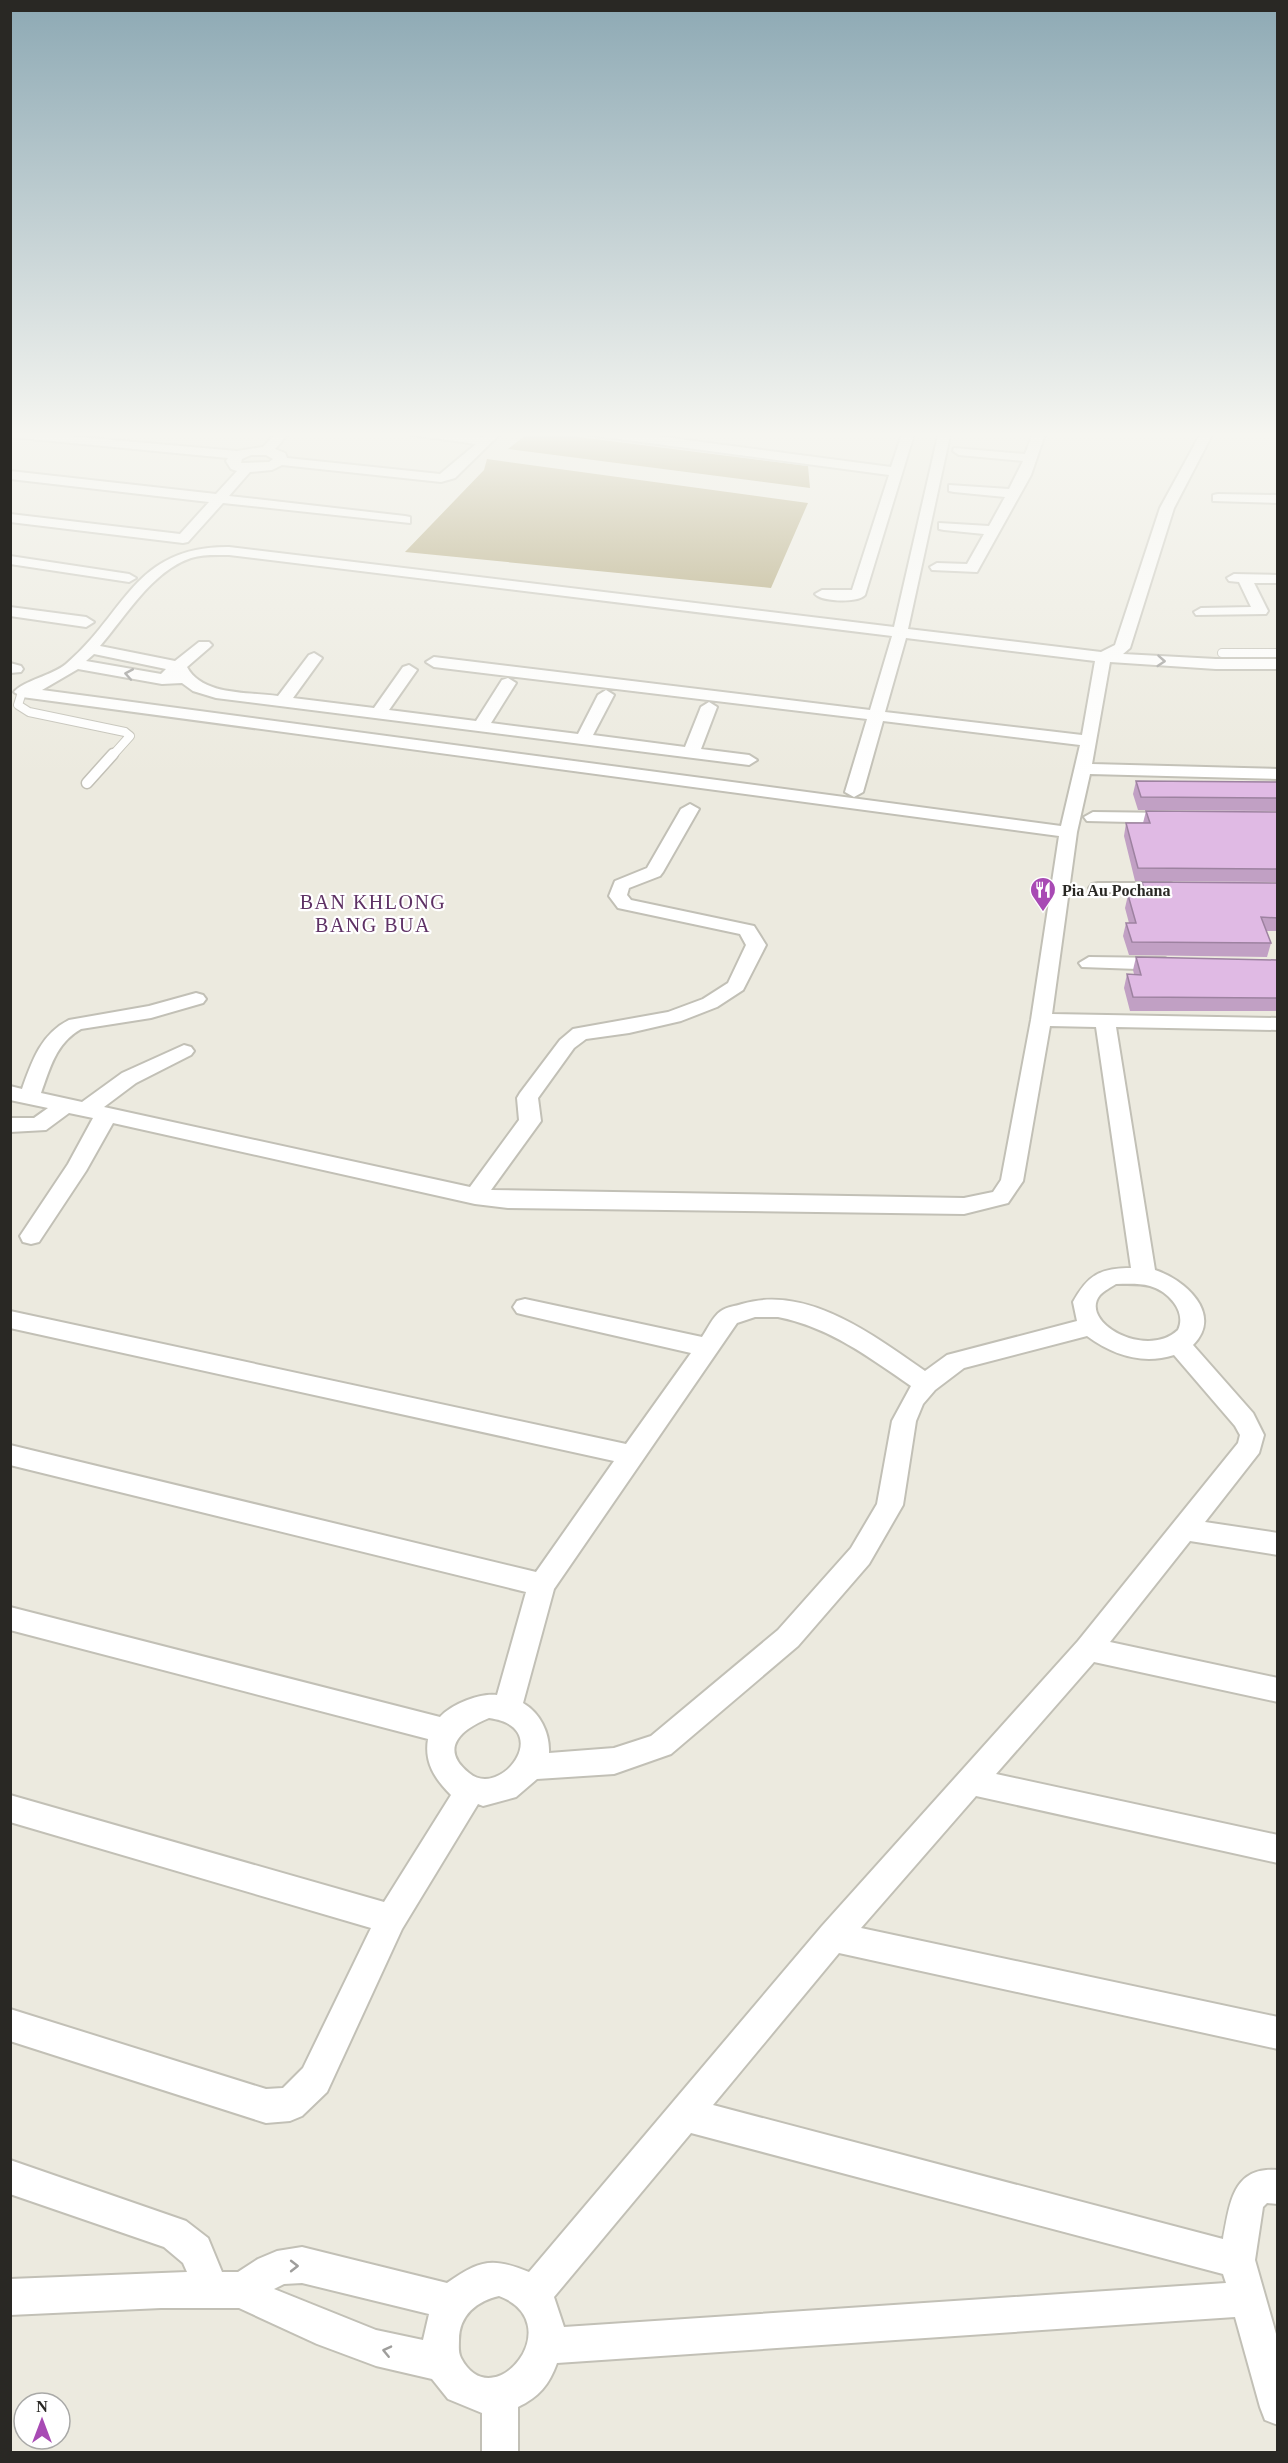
<svg xmlns="http://www.w3.org/2000/svg" width="1288" height="2463" font-family="Georgia,serif">
<style>
.water{fill:#a59865}
.lines{fill:none;stroke-linecap:round;stroke-linejoin:round}
.service-far1-casing{stroke:#c2c0b6;stroke-width:10}
.service-casing{stroke:#c2c0b6;stroke-width:13}
.minor-casing{stroke:#c2c0b6;stroke-width:4}
.service-far1{stroke:#fff;stroke-width:8}
.service{stroke:#fff;stroke-width:10}
.minor{fill:#fff;fill-rule:evenodd}
.wall{fill:#c1a0c4}
.building{fill:#e0bae4;stroke:#9d82a0;stroke-width:1.5}
.oneway{stroke:#9f9e9c}
.labels{text-anchor:middle;stroke-width:4.5;stroke-linejoin:round;paint-order:stroke}
.poi-label{font-size:16px;font-weight:bold;fill:#292824;stroke:#fff;text-anchor:start}
.quarter-label{font-size:20px;letter-spacing:1.5px;fill:#5e3164;stroke:#fff}
</style>
<rect width="100%" height="100%" fill="#eceadf"/>
<path class="water" d="M531 431 808 466 810 488 508 449Z
M487 459 808 503 771 588 405 552 484 470Z"/>
<g class="lines">
<defs>
<path id="service-far1" d="M1222 653H1278
M22 692 18 705 29 712 125 732 130 736 112 756"/>
<path id="service" d="M87 783 113 754"/>
<path id="minor" d="M10 431 237 451 263 447 278 431H291L275 449 285 453 287 458 440 474 476 444 412 435 406 431H441L483 437 490 431H503L455 478 441 482 282 465 272 470 250 472 229 496 405 516 410 517V523L223 503 188 542 183 543 10 522V514L180 534 209 502 10 479V471L216 494 237 471 231 469 226 461 228 458 10 437ZM251 455H266L273 459 269 462 241 463 242 459Z
M583 431H618L891 467 903 431H915L865 595C858 603 822 602 815 594L822 590H852L889 475 589 435Z
M939 431H951L908 629 1101 652 1115 645 1160 508 1202 431H1214L1174 508 1130 648 1123 654 1216 659H1278V669H1216L1110 662 1092 764 1278 769V779L1090 774 1077 832 1052 1014 1278 1018V1030L1116 1027 1155 1270C1184 1279 1224 1314 1193 1345L1253 1413 1264 1435 1259 1453 1205 1522 1278 1533V1555L1190 1541 1110 1642 1278 1678V1702L1094 1662 996 1774 1278 1835V1863L976 1796 861 1928 1278 2017V2049L839 1953 713 2105 1223 2239C1230 2204 1232 2166 1278 2170V2204L1267 2203 1263 2207 1255 2260 1278 2341V2425L1265 2420 1260 2407 1235 2317 557 2363C549 2385 539 2397 518 2407V2452H482V2413L448 2399 432 2379 376 2366 317 2344 239 2308H161L10 2315V2279L187 2272 183 2263 164 2247 10 2194V2160L186 2221 208 2238 222 2272H238L258 2259 277 2251 302 2247 447 2283C480 2260 492 2257 529 2272L822 1926 1078 1641 1238 1443 1240 1435 1235 1426 1174 1355C1142 1365 1113 1355 1087 1336L964 1368 935 1390 923 1404 916 1421 903 1505 869 1564 798 1646 671 1754 614 1774 537 1779 516 1797 483 1806 478 1804 402 1929 327 2092 302 2116 290 2121 266 2123 10 2041V2009L266 2089 283 2088 303 2068 371 1928 10 1822V1795L384 1902 451 1795C435 1779 424 1763 428 1739L10 1630V1607L440 1717C452 1704 479 1693 497 1695L526 1592 10 1465V1445L536 1572 614 1461 10 1328V1311L626 1444 691 1353 525 1315 517 1313 513 1307 517 1301 525 1299 702 1337C707 1330 713 1316 721 1311 726 1307 736 1306 742 1304 808 1284 875 1337 925 1371L947 1355 1077 1321 1073 1302C1088 1275 1100 1268 1131 1268L1096 1027 1050 1026 1023 1181 1008 1203 964 1214 508 1208 475 1204 113 1123 86 1171 39 1242 31 1244 23 1242 20 1236 68 1164 93 1118 69 1113 46 1130 10 1132V1118H34L48 1108 10 1100V1086L22 1089C32 1061 41 1034 69 1020L149 1006 196 993 203 995 206 999 203 1003 151 1018 81 1029C56 1043 50 1068 41 1093L82 1102 122 1073 184 1045 191 1047 194 1051 191 1055 136 1083 104 1107 470 1187 519 1120 517 1098 520 1093 560 1040 573 1029 668 1012 703 999 728 983 746 945 740 934 618 908 609 896 615 881 647 868 681 809 690 804 699 809 663 872 660 876 629 888 627 895 631 900 754 926 766 945 743 990 717 1007 681 1021 629 1033 586 1039 574 1048 538 1098 541 1121 491 1190 964 1198 993 1192 1001 1180 1031 1020 1059 836 22 697 14 692C23 681 53 675 66 664 126 613 134 546 229 547L894 627ZM229 555 892 636 870 710 434 657 426 662 434 667 867 719 845 792 854 797 863 792 883 721 1080 745 1061 826 42 690 78 669 162 684 182 683 193 691 216 698 749 765 757 760 749 755 701 749 717 707 709 702 701 707 685 747 593 735 614 695 606 690 598 695 578 734 491 723 516 683 508 678 502 680 476 721 389 710 417 670 409 665 403 667 374 708 293 698 322 658 314 653 309 655 278 696C250 692 202 696 187 667L209 648 212 645 209 642H199L175 661 100 646C126 616 152 571 191 558 203 554 217 555 229 555ZM906 638 1095 661 1082 735 885 712ZM94 654 166 669 161 674 86 661ZM1116 1284C1127 1284 1139 1283 1150 1286 1168 1291 1187 1311 1178 1330 1146 1360 1078 1322 1100 1295 1104 1291 1111 1287 1116 1284ZM778 1317C829 1327 869 1357 911 1386L892 1421 877 1504 851 1548 778 1630 651 1736 614 1748 549 1753C550 1733 540 1713 523 1703L554 1589 737 1323 755 1317ZM489 1718C556 1727 501 1800 469 1773 438 1748 462 1729 489 1718ZM691 2133 1223 2274 1226 2283 564 2327 554 2297ZM302 2283 429 2314 423 2340 376 2330 274 2289 284 2284ZM499 2296C571 2323 493 2419 461 2358 458 2352 459 2346 459 2340 459 2315 477 2301 499 2296Z
M1034 431H1046L1031 475 977 572 932 570 930 567 937 563 967 564 984 534 944 530 939 529V523L989 526 1005 497 954 492 949 491V485L1009 489 1023 461 959 455 953 451 954 448 1025 454Z
M1218 494 1278 495V503L1213 501V495Z
M10 556 129 574 136 578 129 582 10 564Z
M1234 574 1278 575V583H1254L1268 611 1266 614 1196 615 1194 612 1201 608 1251 607 1239 582 1229 581 1227 578Z
M10 607 86 617 94 622 86 627 10 616Z
M10 663 21 666 23 669 21 672 10 673Z
M1093 812 1174 813 1183 818 1174 823 1087 821 1084 817Z
M1098 883H1171L1180 888 1171 893 1092 892 1089 888 1092 884Z
M1089 957 1165 958 1175 964 1165 970 1082 967 1079 963Z"/>
</defs>
<use href="#service-far1" class="service-far1-casing"/>
<use href="#service" class="service-casing"/>
<use href="#minor" class="minor-casing"/>
<use href="#service-far1" class="service-far1"/>
<use href="#service" class="service"/>
<use href="#minor" class="minor"/>
</g>
<path class="wall" d="M1136 781 1278 782V811L1138 810 1133 794Z
M1146 811 1278 812V882L1135 881 1124 836 1126 823H1143Z
M1142 882 1278 883V931H1266L1271 943 1267 957 1129 955 1123 936 1126 923H1129L1125 908 1128 895H1139Z
M1136 957 1277 960 1278 1011H1130L1124 988 1127 974H1134L1133 970Z"/>
<path class="building" d="M1136 781 1278 782V798L1141 797Z
M1146 811 1278 812V869L1138 868 1126 823H1150Z
M1142 882 1278 883V918L1261 917 1271 943 1132 942 1126 923H1136L1128 895H1146Z
M1136 957 1277 960 1278 998 1133 997 1127 974 1141 975Z"/>
<defs><path id="oneway-chevron" d="M-2-3.5L2.5 0L-2 3.5" fill="none" stroke-width="1.6" stroke-linecap="round" stroke-linejoin="round" transform="scale(1.5)"/></defs>
<g class="oneway">
<use href="#oneway-chevron" transform="translate(1161 661) rotate(4)"/>
<use href="#oneway-chevron" transform="translate(129 674) rotate(-170)"/>
<use href="#oneway-chevron" transform="translate(294 2266)"/>
<use href="#oneway-chevron" transform="translate(387 2351) rotate(-167)"/>
</g>
<linearGradient id="sky" x2="0" y2="1"><stop stop-color="#8da9b4"/><stop offset="0.56" stop-color="#f6f6f1"/><stop offset="1" stop-color="#f6f6f1" stop-opacity="0"/></linearGradient>
<rect width="1288" height="776" fill="url(#sky)"/>
<defs>
<symbol id="restaurant-pin" viewBox="-11 -11 22 30"><path d="M0 17L-7.5 6A9.5 9.5 0 1 1 7.5 6Z" fill="#a84ab4" stroke="#fff"/><path d="M-5-6h1v4h1v-4h1v4h1v-4h1v5L-1.5 .5V6h-2V.5L-5-1ZM5-6V6H3V1.5H1.5Q1.5-4 5-6Z" fill="#fff"/></symbol>
</defs>
<g fill-rule="evenodd">
<use href="#restaurant-pin" x="1028" y="875" width="30" height="40"/>
</g>
<g class="labels">
<g class="poi-label">
<text x="1062" y="896">Pia Au Pochana</text>
</g>
<g class="quarter-label">
<text x="373" y="909">BAN KHLONG<tspan x="373" dy="23">BANG BUA</tspan></text>
</g>
</g>
<rect width="1288" height="2463" fill="none" stroke="#292824" stroke-width="24"/>
<g transform="translate(42 2421)"><circle r="28" fill="#ffffff" stroke="#a9a9a7" stroke-width="1.5"/>
<path d="M0-4.5L10 22L0 15L-10 22Z" fill="#a84ab4"/>
<text y="-9" font-size="16" font-weight="bold" text-anchor="middle" fill="#292824">N</text>
</g>
</svg>
